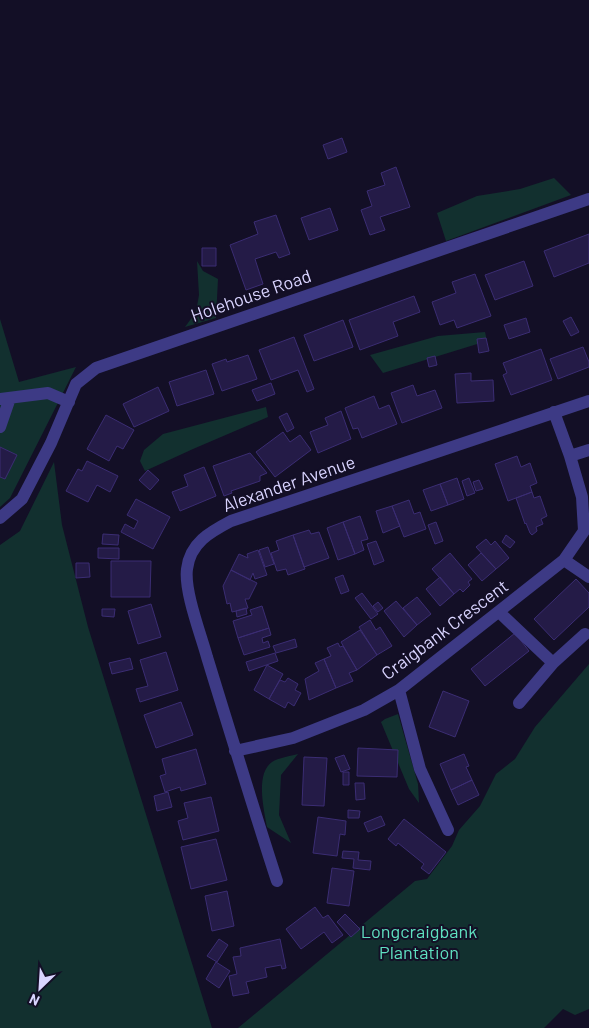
<svg xmlns="http://www.w3.org/2000/svg" width="589" height="1028" font-family="Barlow,sans-serif">
<style>
.green{fill:#12302f}
.building{fill:#241b47;stroke:#3b2d73}
.lines{fill:none;stroke-linecap:round;stroke-linejoin:round}
.minor{stroke:#3d3a85;stroke-width:12}
.labels{text-anchor:middle;stroke-width:4;stroke-linejoin:round;paint-order:stroke}
.street-label{font-size:18px;fill:#d9d4ff;stroke:#130f26}
.park-label{font-size:18px;fill:#5fe0c0;stroke:#130f26}
</style>
<rect width="100%" height="100%" fill="#130f26"/>
<path class="green" d="M554 178 571 195 446 241 437 213 477 196 520 189Z
M197 261 203 271 218 279 216 318 185 327 196 312 199 295Z
M0 319 19 382 76 367 10 498 0 507Z
M485 332 487 341 383 373 370 355 438 336Z
M266 407 268 417 193 449 145 471 140 461 144 450 163 434Z
M54 462 62 525 88 627 212 1028H0V545L20 531Z
M589 664V1009L575 1015 563 1009 544 1028H238L415 881 427 879 452 846 459 830 480 806 496 774 515 759 535 727Z
M398 714 418 784 419 803 409 789 381 722 385 719Z
M298 754 281 775 279 815 291 843 267 827C264 810 255 774 272 762 278 758 291 756 298 754Z"/>
<path class="building" d="M342 138 347 152 328 159 323 145Z
M396 167 410 207 380 217 385 230 370 235 361 210 372 206 367 191 385 185 381 173Z
M330 208 338 230 309 240 301 218Z
M276 215 290 254 279 258 276 252 255 259 263 284 246 290 230 245 258 234 254 222Z
M589 234V263L554 277 544 251Z
M202 248H216V266H202Z
M524 261 533 286 495 300 485 275Z
M475 274 491 316 457 328 454 320 440 325 432 302 456 293 452 282Z
M414 296 420 312 393 322 398 336 360 350 349 320Z
M571 317 579 332 571 336 563 321Z
M526 318 530 332 509 339 504 325Z
M343 320 353 347 314 361 304 335Z
M294 337 314 389 307 392 298 370 271 380 259 350Z
M486 338 489 351 479 353 477 339Z
M583 347 589 362V367L558 379 550 359Z
M541 349 552 380 511 395 503 375 507 373 503 363Z
M248 355 257 379 222 391 212 364 226 359 227 362Z
M435 356 437 365 429 367 427 358Z
M206 370 214 394 177 406 169 382Z
M471 373V381L493 380 494 401 457 403 455 374Z
M271 383 275 394 257 401 252 390Z
M413 385 417 396 435 390 442 408 402 423 391 393Z
M158 387 169 411 134 427 123 404Z
M374 396 379 409 389 405 397 424 362 438 358 428 353 429 345 408Z
M341 411 351 439 318 453 310 432 328 425 325 418Z
M287 413 294 428 287 432 279 417Z
M106 415 134 430 123 449 117 446 109 461 87 449Z
M283 432 290 442 300 435 311 450 275 477 256 452Z
M0 447 17 455 5 479 0 477Z
M250 453 267 473 260 476V481L231 491 232 493 224 496 213 466Z
M517 456 521 467 530 463 537 483 530 486 532 492 508 501 495 464Z
M87 461 118 476 110 492 97 485 88 502 66 491 78 469 82 471Z
M204 467 216 496 180 511 172 492 188 486 184 475Z
M148 470 159 480 150 490 139 480Z
M457 478 464 499 448 505 440 484Z
M469 478 475 493 467 496 462 481Z
M479 480 483 489 476 491 473 482Z
M440 484 448 505 431 511 423 490Z
M532 492 534 498 540 496 547 516 541 519 543 524 536 527 537 531 532 535 530 533 526 523 525 524 516 498Z
M136 499 170 517 153 549 121 532 125 524 134 529 138 521 127 515Z
M409 500 414 514 420 512 426 529 404 537 392 506Z
M392 506 400 526 383 533 376 511Z
M360 516 368 539 361 541 364 550 355 554 343 522Z
M343 522 355 554 338 560 327 528Z
M436 522 443 541 435 544 428 525Z
M309 530 311 534 319 532 329 558 304 567 293 535Z
M103 534 119 535 118 545 102 544Z
M293 535 305 569 288 575 286 569 277 571 271 553 279 550 276 541Z
M506 535 515 542 510 548 502 542Z
M486 539 491 545 495 541 509 558 496 569 476 547Z
M376 541 384 561 374 565 367 544Z
M268 547 274 564 265 567 259 550Z
M98 548H119V559L98 558Z
M258 550 267 575 255 579 253 573 250 580 231 570 239 554 248 558 247 554Z
M450 553 472 579 468 582 470 585 463 592 460 589 454 594 432 569Z
M481 553 496 569 482 581 468 565Z
M111 561H151L150 597H111Z
M76 563H89L90 577 76 578Z
M231 570 257 583 249 599H245L248 608 232 612 230 603 227 604 223 586Z
M343 575 349 591 341 594 335 578Z
M440 577 454 594 440 606 426 589Z
M576 579 589 593V607L554 640 534 619Z
M362 593 378 614 371 619 355 598Z
M417 597 431 614 417 625 403 608Z
M396 601 417 625 404 637 384 611Z
M378 602 383 608 378 612 373 606Z
M151 604 161 637 138 644 128 611Z
M262 606 269 628 238 638 233 621 252 615 250 610Z
M246 608 247 614 237 617 236 611Z
M102 609H115L114 617 102 616Z
M370 620 376 630 380 627 392 646 377 655 359 627Z
M269 628 271 635 262 638 263 643 268 641 270 647 244 655 238 638Z
M360 630 377 655 357 670 341 642Z
M515 633 529 651 485 686 471 669Z
M295 639 297 647 276 653 273 646Z
M338 643 340 647 343 646 357 670 349 673 353 681 336 688 324 659 331 656 327 648Z
M166 652 178 690 140 702 136 689 148 686 140 660Z
M275 653 278 661 249 671 246 662Z
M130 658 133 669 112 674 109 663Z
M324 659 336 688 309 700 305 679 319 671 315 663Z
M267 665 283 674 269 699 254 690Z
M288 678 298 684 295 690 301 693 294 706 288 702 285 708 269 699 280 680 285 682Z
M443 691 469 701 455 737 429 727Z
M181 702 193 735 156 748 144 715Z
M358 748 398 750 397 777 357 776Z
M196 749 206 784 181 791 180 787 165 792 160 776 166 774 162 759Z
M464 754 469 766 466 767 472 780 451 790 440 764Z
M344 755 350 769 341 772 335 758Z
M304 757 327 758 324 806 302 805Z
M343 772H349V785H343Z
M472 780 479 795 458 805 451 790Z
M355 783H364L365 799 356 800Z
M168 792 172 807 157 811 154 796Z
M211 797 219 831 183 840 178 821 188 818 184 803Z
M348 810 360 811 359 818H348Z
M381 816 385 825 368 832 364 823Z
M318 817 346 821 345 835 340 834 337 856 313 853Z
M404 819 446 852 429 874 421 868 424 864 398 843 396 846 388 839Z
M216 839 227 880 191 889 181 847Z
M343 851 359 852 358 860 371 861 370 870 353 868 354 859 342 858Z
M332 868 354 871 349 906 327 903Z
M227 891 234 926 212 931 205 896Z
M315 907 323 918 328 915 343 935 332 943 324 932 301 949 286 929Z
M345 914 360 929 351 937 337 922Z
M219 939 228 945 217 962 207 956Z
M280 939 286 968 282 969 281 965 265 968 267 977 246 982 249 993 233 996 229 976 237 974 233 957 241 956 240 948Z
M216 962 230 971 219 988 206 979Z"/>
<g class="lines">
<path class="minor" d="M0 399 48 393 69 402
M0 427 10 398
M570 456 589 450
M0 518 22 499 51 443 76 384 96 368 589 199
M564 560 589 577
M499 612 553 663 519 703
M553 663 585 634
M399 690 420 769 448 830
M235 751 293 738 364 710 399 690 564 560 584 531 582 497 570 456 554 412
M277 881C253 807 230 732 207 657 201 635 184 591 187 569 190 543 210 532 231 521L589 401"/>
</g>
<g class="labels">
<g class="street-label">
<text transform="translate(251 296) rotate(-19)" y="6">Holehouse Road</text>
<text transform="translate(289 484) rotate(-19)" y="6">Alexander Avenue</text>
<text transform="translate(445 630) rotate(-37)" y="6">Craigbank Crescent</text>
</g>
<g class="park-label">
<text x="419" y="938">Longcraigbank<tspan x="419" dy="21">Plantation</tspan></text>
</g>
</g>
<g transform="translate(40 988) rotate(205)" stroke="#130f26" stroke-width="4" paint-order="stroke">
<path d="M0-4L9 19L0 12L-9 19Z" fill="#d9d4ff"/>
<text y="-8" font-size="14" font-weight="bold" text-anchor="middle" fill="#d9d4ff">N</text>
</g>
</svg>
